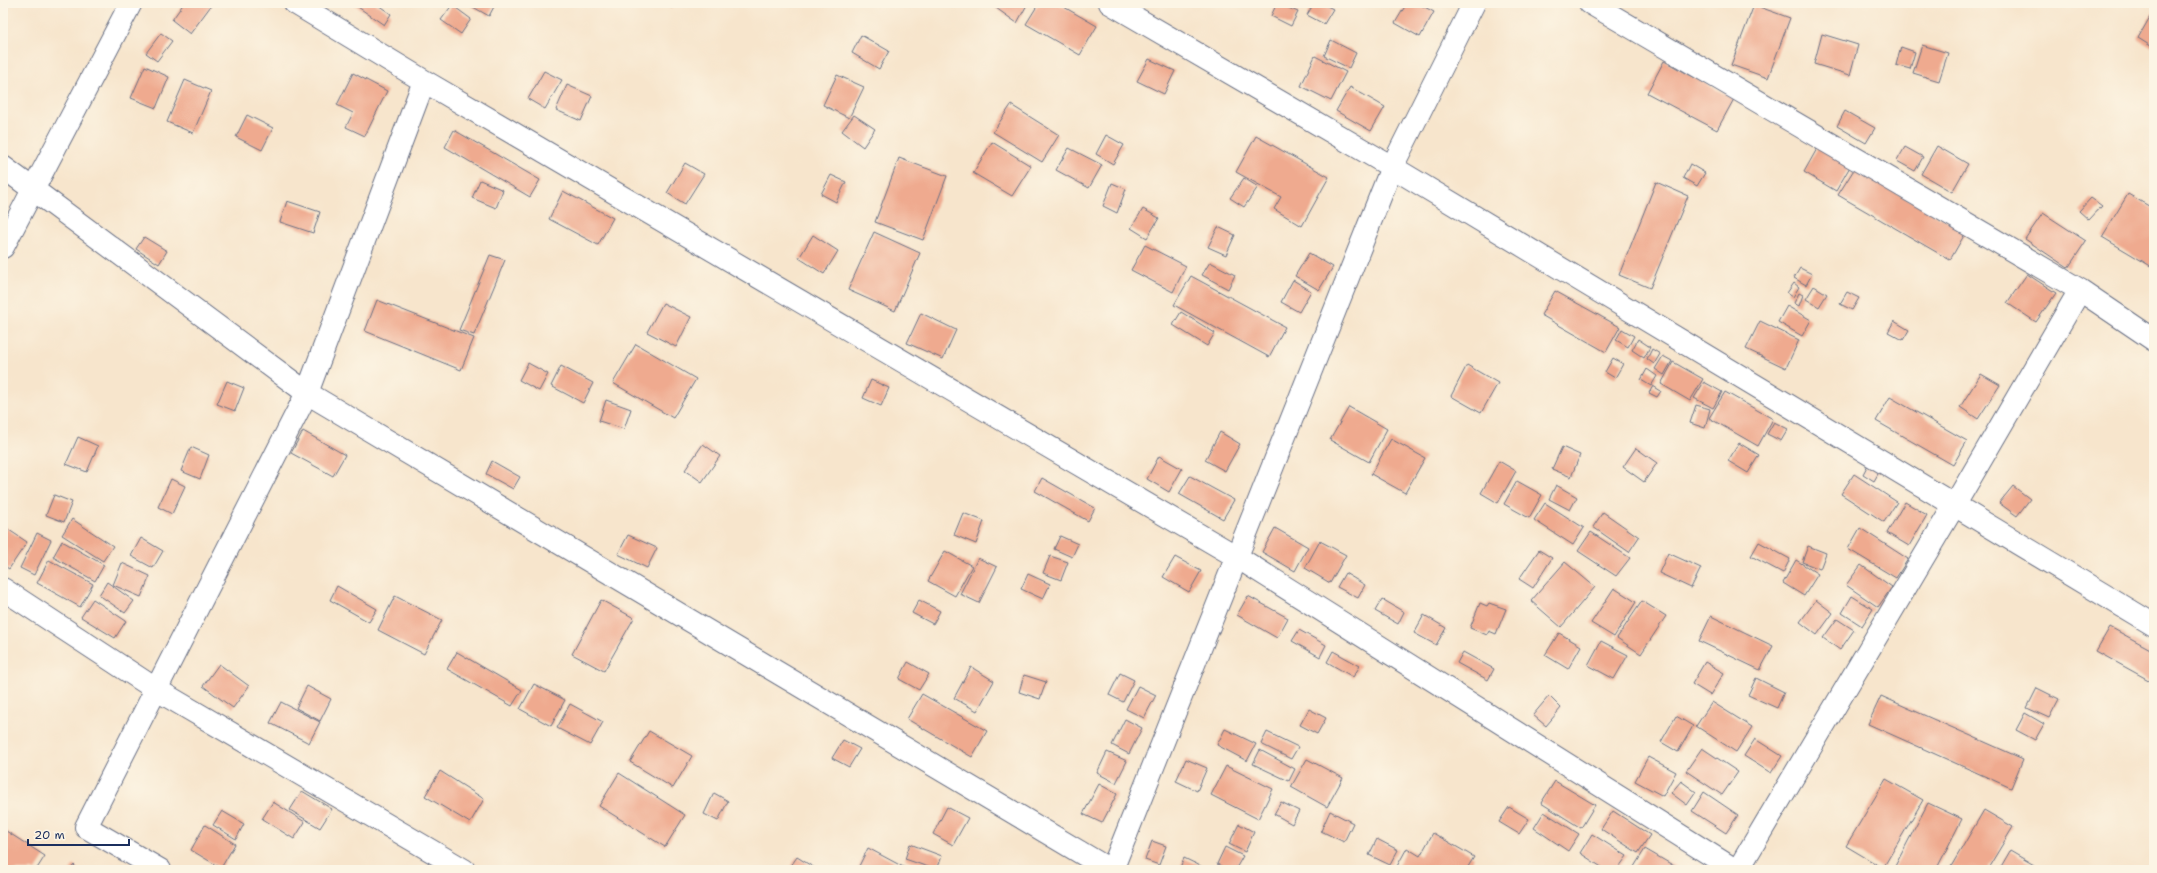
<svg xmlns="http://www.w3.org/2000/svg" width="2157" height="873" font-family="'Shantell Sans',sans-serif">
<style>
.building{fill:#efaa8f}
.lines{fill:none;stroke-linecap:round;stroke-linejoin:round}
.minor-casing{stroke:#686f84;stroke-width:24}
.minor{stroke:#fff;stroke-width:22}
</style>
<rect width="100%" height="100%" fill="#fcf5e5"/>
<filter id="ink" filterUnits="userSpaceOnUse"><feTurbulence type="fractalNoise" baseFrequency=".025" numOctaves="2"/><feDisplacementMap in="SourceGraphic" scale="8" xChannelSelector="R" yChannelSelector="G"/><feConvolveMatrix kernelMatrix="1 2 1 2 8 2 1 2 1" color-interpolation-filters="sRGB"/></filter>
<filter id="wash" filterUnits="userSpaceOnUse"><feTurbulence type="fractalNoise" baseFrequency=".012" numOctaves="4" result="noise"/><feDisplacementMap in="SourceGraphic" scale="16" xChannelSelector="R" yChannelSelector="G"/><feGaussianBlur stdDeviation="0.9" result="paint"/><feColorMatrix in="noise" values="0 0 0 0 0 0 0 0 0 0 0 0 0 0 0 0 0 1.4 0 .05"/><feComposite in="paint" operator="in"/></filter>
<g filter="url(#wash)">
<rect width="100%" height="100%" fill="#f7e5cc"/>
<g id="blocks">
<path class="building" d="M184 3H213L190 34 172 20Z
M356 3H375L391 14 384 25 355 5Z
M466 3H496L489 16Z
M665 3H675L672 8Z
M989 3H1028L1017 23Z
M1039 3H1057L1097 26 1080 55 1026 24Z
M1277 3 1298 12 1291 26 1271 16Z
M1314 3H1321L1333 9 1324 24 1307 15Z
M1407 3H1417L1434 12 1420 37 1395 23Z
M452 5 471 19 461 34 441 20Z
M1754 5 1790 18 1768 78 1731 65Z
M2154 10V48L2138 38Z
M161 33 172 41 157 61 146 53Z
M1822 34 1858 45 1850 75 1814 64Z
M861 35 889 51 879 69 852 53Z
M1331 40 1356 53 1349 68 1324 56Z
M1922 45 1948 53 1939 81 1913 73Z
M1901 47 1915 52 1910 69 1896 65Z
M1315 56 1346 72 1331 101 1301 86Z
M1149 59 1175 71 1164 94 1137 81Z
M1664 61 1734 99 1717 130 1647 93Z
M145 66 169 77 156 108 131 98Z
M544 71 562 80 545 109 528 99Z
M353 73 387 91 365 136 346 127 353 113 337 105Z
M837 75 864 87 849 118 823 105Z
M185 80 211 91 193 133 167 122Z
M567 85 592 96 581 121 556 110Z
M1350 87 1385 107 1371 131 1336 111Z
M1011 105 1059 135 1042 162 993 132Z
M1845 111 1875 128 1866 143 1837 126Z
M247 115 273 128 262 150 236 137Z
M854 115 875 129 863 147 842 131Z
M454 130 540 180 530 197 445 147Z
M1106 135 1124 145 1113 164 1096 154Z
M1256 136 1329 177 1302 226 1274 209 1281 197 1236 172Z
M992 142 1031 166 1012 196 973 173Z
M1937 146 1968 164 1952 192 1921 174Z
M1818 147 1851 165 1836 191 1804 172Z
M1905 147 1923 157 1915 171 1897 161Z
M1069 148 1102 165 1089 188 1056 170Z
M899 158 947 176 923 240 875 222Z
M685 163 704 174 685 204 667 193Z
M1690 164 1705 173 1697 186 1683 178Z
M1855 168 1966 232 1950 260 1838 195Z
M831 175 846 182 836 202 821 194Z
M1244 178 1258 187 1244 207 1230 198Z
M480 180 503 190 496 208 472 198Z
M1656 182 1688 196 1650 288 1619 275Z
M1112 183 1126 189 1117 213 1103 206Z
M563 191 613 218 598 245 549 219Z
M2128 194 2154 209V268L2102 237Z
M2091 198 2102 206 2089 220 2079 211Z
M287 201 320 212 313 233 280 222Z
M1143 209 1159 218 1147 238 1131 228Z
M2043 213 2086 241 2068 268 2025 239Z
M1218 227 1235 235 1226 255 1208 247Z
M874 232 920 253 895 311 848 290Z
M813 235 838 251 824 274 799 258Z
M144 237 167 251 159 264 136 249Z
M1145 245 1186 266 1173 292 1131 270Z
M1309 253 1333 267 1319 290 1295 276Z
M490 255 505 260 474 335 459 330Z
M1210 262 1235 275 1228 289 1202 275Z
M1800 268 1812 274 1806 285 1794 278Z
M2027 274 2056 293 2036 322 2007 303Z
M1191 276 1285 327 1269 357 1174 305Z
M1293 280 1311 291 1299 312 1281 302Z
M1794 283 1799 287 1793 297 1787 293Z
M1814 286 1827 294 1819 307 1806 299Z
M1555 291 1620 327 1606 352 1541 315Z
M1847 292 1859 298 1852 310 1840 304Z
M1799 293 1803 295 1799 306 1794 303Z
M377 300 474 338 461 370 365 331Z
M663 303 691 317 676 347 647 332Z
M1787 306 1811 320 1802 336 1778 322Z
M1181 312 1215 333 1207 346 1173 325Z
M921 313 956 330 943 359 907 343Z
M1760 321 1799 340 1786 368 1746 349Z
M1894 321 1909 330 1903 340 1888 332Z
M1622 329 1634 336 1628 347 1616 340Z
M1638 339 1650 347 1644 358 1632 350Z
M636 344 696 379 673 418 613 383Z
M1652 349 1660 354 1654 364 1647 359Z
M1663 356 1672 361 1664 375 1655 369Z
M1613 358 1623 364 1615 378 1605 372Z
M1673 362 1703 379 1690 401 1661 384Z
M528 363 548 374 539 391 519 380Z
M1467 365 1498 383 1481 413 1451 396Z
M561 366 593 383 583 403 551 386Z
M1647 369 1657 376 1651 386 1641 380Z
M1981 374 2000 385 1978 419 1960 407Z
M871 380 889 388 881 406 863 398Z
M227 381 244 388 235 411 217 404Z
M1704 382 1722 392 1713 408 1694 398Z
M1653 386 1661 391 1657 397 1649 393Z
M1725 392 1773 419 1758 446 1709 418Z
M1890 397 1967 441 1953 465 1876 421Z
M606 400 631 409 624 429 599 421Z
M1696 405 1710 409 1705 428 1690 423Z
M1349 407 1387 429 1369 462 1330 440Z
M1774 422 1788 429 1781 441 1767 434Z
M303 431 345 455 333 476 291 453Z
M1220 432 1240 444 1225 471 1205 460Z
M78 437 98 446 87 472 66 464Z
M1391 439 1425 458 1405 493 1371 474Z
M1739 443 1759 455 1748 473 1728 461Z
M703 444 720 456 702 482 685 470Z
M191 447 209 455 200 479 181 471Z
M1562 447 1580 455 1571 477 1552 469Z
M1636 448 1657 463 1644 482 1623 467Z
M1159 456 1182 469 1169 492 1147 479Z
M1871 459 1883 465 1874 481 1863 474Z
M492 461 520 477 513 489 486 474Z
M1499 461 1516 471 1498 503 1481 493Z
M1854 474 1897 502 1884 522 1841 494Z
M1190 476 1234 500 1223 519 1179 494Z
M1042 478 1095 508 1088 521 1035 491Z
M171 479 185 486 172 514 158 507Z
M1517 481 1542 495 1529 518 1504 504Z
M1556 485 1577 497 1570 510 1549 499Z
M2013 486 2030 499 2017 516 1999 503Z
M54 495 72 502 64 522 46 515Z
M1905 502 1927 515 1909 546 1887 533Z
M1545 503 1584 528 1573 545 1534 520Z
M1603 512 1639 537 1629 552 1593 527Z
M963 513 984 521 976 544 954 535Z
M72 519 113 546 103 561 62 535Z
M3 526 27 542 9 569 3 565Z
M1275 528 1308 547 1295 571 1262 552Z
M1860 528 1908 559 1896 578 1848 549Z
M1591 532 1630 558 1616 576 1578 551Z
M37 533 51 540 34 575 20 568Z
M628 535 657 548 647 568 618 554Z
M1060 536 1078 544 1072 557 1054 549Z
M141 538 163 551 153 568 131 556Z
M62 541 104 565 95 581 53 557Z
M1320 541 1346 555 1330 583 1305 568Z
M1759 542 1790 559 1783 573 1751 556Z
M1808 546 1826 553 1820 569 1802 562Z
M1539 550 1552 558 1533 588 1519 579Z
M945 551 972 566 955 596 928 581Z
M1668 553 1701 568 1691 588 1659 573Z
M1050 556 1068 562 1061 580 1043 573Z
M1175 557 1201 571 1189 592 1163 577Z
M978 558 997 567 979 603 960 594Z
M49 560 93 584 80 607 37 583Z
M1796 560 1818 574 1804 596 1783 583Z
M1565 562 1595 587 1561 627 1531 601Z
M122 563 150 576 141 597 113 585Z
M1861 565 1892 587 1878 607 1846 585Z
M1345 573 1365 585 1358 598 1337 587Z
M1028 574 1050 584 1043 599 1021 589Z
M107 582 134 601 125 613 99 595Z
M337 586 377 609 369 622 330 600Z
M1614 588 1636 602 1614 637 1591 623Z
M395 596 442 620 424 654 378 630Z
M1248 596 1288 618 1277 638 1237 615Z
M1852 596 1873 609 1862 626 1842 613Z
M93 599 126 621 115 638 81 617Z
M1382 599 1404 612 1398 624 1375 611Z
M601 600 634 618 604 671 572 654Z
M919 600 940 611 933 624 912 613Z
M1816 600 1833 613 1817 635 1800 622Z
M1642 601 1666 616 1641 654 1617 638Z
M1480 603 1487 606 1489 603 1506 609 1496 634 1489 631 1487 635 1470 628Z
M1424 615 1446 628 1436 645 1414 633Z
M1711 616 1773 646 1760 670 1699 641Z
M1837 619 1854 630 1840 650 1823 638Z
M2110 627 2154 651V683L2096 651Z
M1299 630 1326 645 1320 657 1292 641Z
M1559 633 1581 646 1568 669 1545 655Z
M1601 641 1628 655 1614 679 1588 665Z
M1333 651 1360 666 1353 677 1327 662Z
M457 652 522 690 512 706 447 669Z
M1463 652 1494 669 1488 680 1457 663Z
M908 662 929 674 919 690 899 679Z
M1705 662 1724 673 1710 695 1692 684Z
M219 664 249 686 233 708 203 686Z
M971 667 994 681 977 711 954 698Z
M1120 673 1134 680 1123 702 1109 695Z
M1024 675 1046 682 1040 699 1019 692Z
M1756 678 1784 692 1777 708 1748 695Z
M534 684 565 700 551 726 520 709Z
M307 686 331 699 320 721 296 708Z
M1138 686 1156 695 1144 718 1126 709Z
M2037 688 2059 699 2049 718 2027 708Z
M922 694 987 731 972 757 907 719Z
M1549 696 1561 708 1546 726 1533 715Z
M1881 696 2023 759 2011 788 1868 724Z
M281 702 320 722 309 743 270 723Z
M1712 702 1752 727 1736 752 1696 726Z
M570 704 603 722 590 745 557 728Z
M1309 709 1326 718 1317 734 1300 725Z
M2025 713 2044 724 2035 740 2016 730Z
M1676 716 1693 726 1678 752 1661 742Z
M1125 719 1142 728 1129 754 1112 745Z
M1225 729 1256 744 1247 761 1217 745Z
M649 731 692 756 673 788 630 762Z
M1267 732 1298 747 1291 759 1261 744Z
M1755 739 1782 756 1771 773 1744 756Z
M843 740 860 749 849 767 832 758Z
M1702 748 1738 772 1722 795 1686 771Z
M1260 750 1295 769 1289 781 1253 764Z
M1107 752 1127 761 1116 783 1097 773Z
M1648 757 1676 772 1663 796 1635 781Z
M1186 759 1207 768 1197 791 1176 781Z
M1307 759 1343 778 1327 807 1291 787Z
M1226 766 1273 789 1258 819 1211 795Z
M440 771 484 799 470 823 425 796Z
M619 773 685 815 665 847 599 806Z
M1886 779 1923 800 1883 868 1846 846Z
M1555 781 1595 805 1581 828 1541 803Z
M1681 781 1696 792 1687 805 1671 793Z
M1099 784 1117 794 1102 823 1083 814Z
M302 791 332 809 320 828 290 810Z
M1704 792 1738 815 1726 833 1692 811Z
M714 793 728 801 718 821 704 814Z
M273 802 305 822 294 839 262 819Z
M1281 802 1299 811 1292 824 1274 814Z
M1928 803 1962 819 1936 870H1893Z
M947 807 968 818 953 845 933 834Z
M1509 807 1529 819 1519 834 1499 822Z
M1984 810 2013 827 1987 870H1949Z
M222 811 244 824 236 839 213 825Z
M1330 811 1353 823 1344 842 1321 831Z
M1613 811 1650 835 1638 853 1601 829Z
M1544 812 1579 834 1568 851 1534 828Z
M1239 824 1254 832 1245 852 1229 844Z
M205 825 235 844 221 868 191 850Z
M3 829 45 856 36 870H8L3 867Z
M1433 833 1474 857 1466 870H1400L1396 868 1407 848 1420 856Z
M1592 834 1627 856 1617 870H1606L1580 853Z
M1377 839 1398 850 1390 865 1369 855Z
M1152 841 1166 846 1159 865 1145 860Z
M910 844 942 856 937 870 905 859Z
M1225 847 1243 856 1235 870H1229L1217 864Z
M868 848 909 870H857Z
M1645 849 1681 870H1632Z
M2010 851 2034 865 2032 870H1999Z
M797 857 818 870H788Z
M1184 858 1209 870H1179Z
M74 865 79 870H70Z"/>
</g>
</g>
<g filter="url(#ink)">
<use href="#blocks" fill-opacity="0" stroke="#686f84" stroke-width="1"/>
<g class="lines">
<defs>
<path id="minor" d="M295 3 424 81 1237 557 1735 870
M1110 3 1392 167 2154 625
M1590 3 2080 290
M3 167 307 393 1110 870
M3 247 131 3
M3 589 157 690 464 870
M160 870 86 827 307 393 424 81
M1112 870 1392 167 1474 3
M1738 870 1954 506 2080 290 2154 340"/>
</defs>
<use href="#minor" class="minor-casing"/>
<use href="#minor" class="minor"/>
</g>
</g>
<rect width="2157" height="873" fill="none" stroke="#fcf5e5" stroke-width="16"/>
<path d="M28 839v6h101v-6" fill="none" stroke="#1b2f5e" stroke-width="2"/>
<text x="34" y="839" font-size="12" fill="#1b2f5e" stroke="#fcf5e5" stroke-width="3" paint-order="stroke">20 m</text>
</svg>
